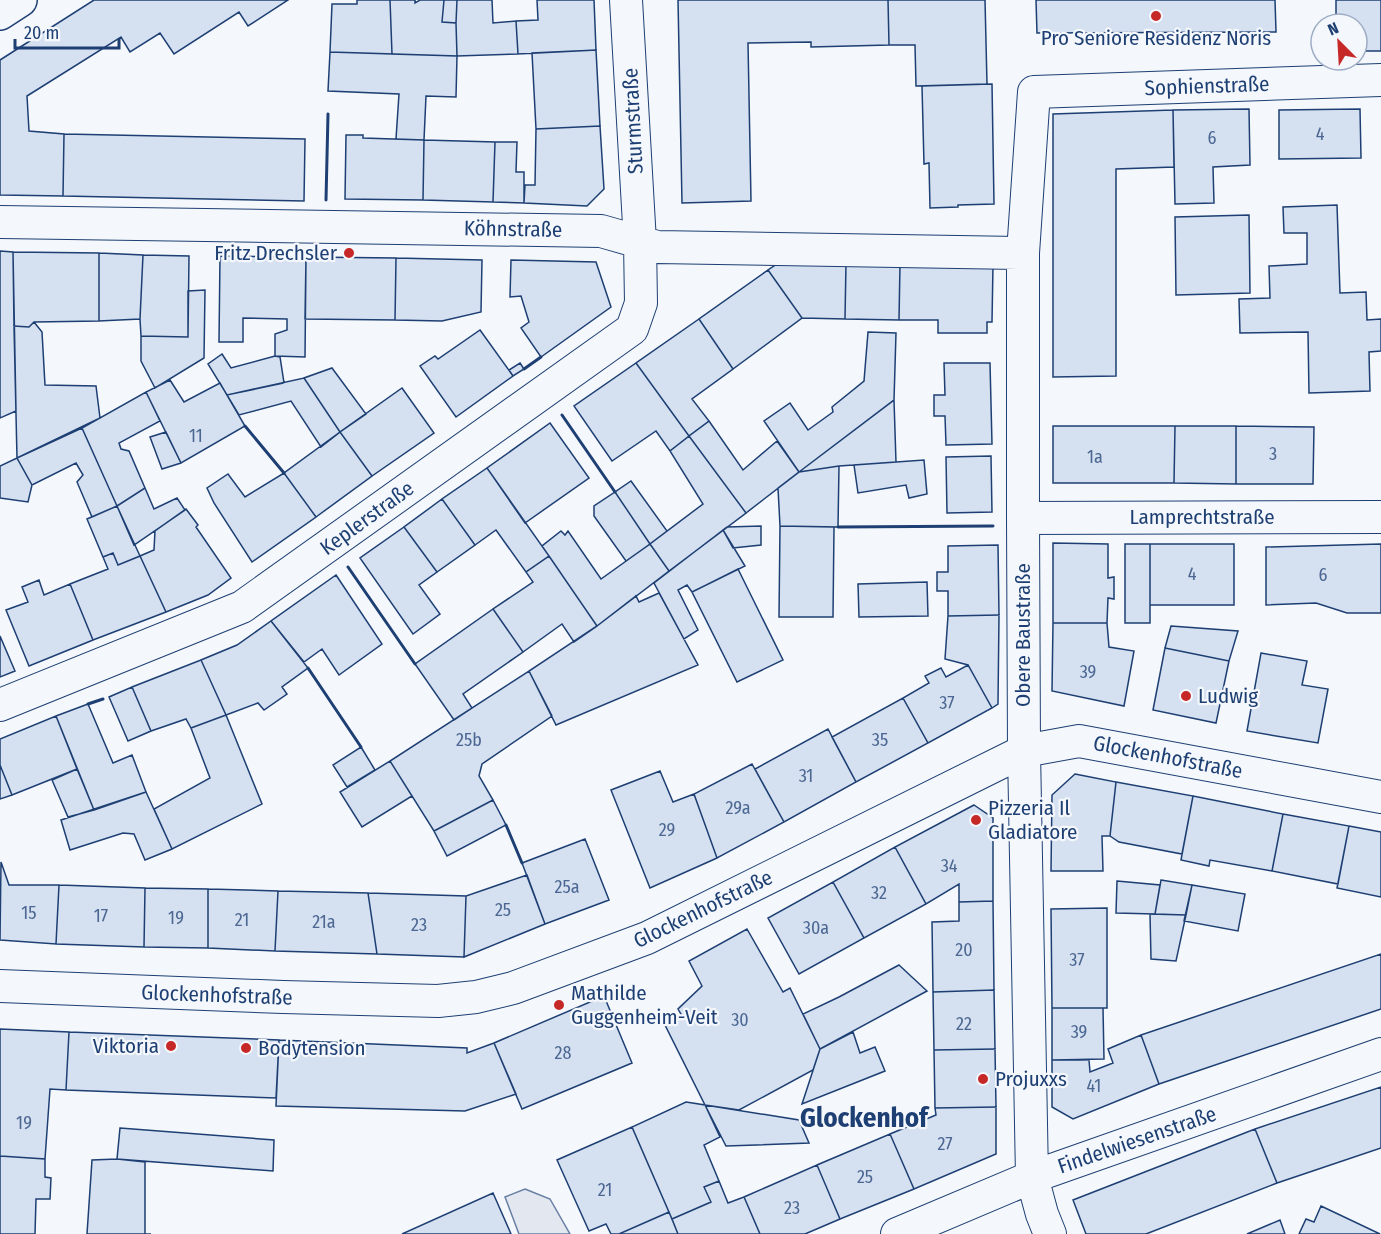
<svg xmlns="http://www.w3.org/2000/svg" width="1381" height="1234" font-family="'Fira Sans Condensed',sans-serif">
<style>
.parking{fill:#e3e8f0;stroke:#687fa3;stroke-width:1.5}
.building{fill:#d5e0f0;stroke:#1d3f73;stroke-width:1.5}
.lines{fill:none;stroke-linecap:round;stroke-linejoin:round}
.street-casing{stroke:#1d3f73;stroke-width:34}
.secondary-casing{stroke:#1d3f73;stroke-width:36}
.street{stroke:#f4f7fb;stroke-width:32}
.secondary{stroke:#f4f7fb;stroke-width:33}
.wall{stroke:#1d3f73;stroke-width:3}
.poi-dot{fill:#c62828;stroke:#f4f7fb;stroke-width:2}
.labels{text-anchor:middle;stroke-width:4.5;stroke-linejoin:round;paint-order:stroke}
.number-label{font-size:18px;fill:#4b6792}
.poi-label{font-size:21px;fill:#1d3f73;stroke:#f4f7fb;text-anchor:start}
.street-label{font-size:21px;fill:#1d3f73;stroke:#f4f7fb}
.district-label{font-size:27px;font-weight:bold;fill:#1d3f73;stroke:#f4f7fb}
</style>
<rect width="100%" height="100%" fill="#f4f7fb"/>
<path class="parking" d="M525 1189 550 1199 570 1234H519L505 1197Z"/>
<path class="building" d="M94 0H288L248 26 239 12 174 54 160 33 130 52 121 37 27 96 29 131 64 134 63 196 0 195V60Z
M357 0H390L392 54 330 52 332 4H357Z
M390 0H415V3L420 0H444L442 22 456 23 457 56 392 54Z
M444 0H457L456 23 442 22Z
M457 0H492L493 23 516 21 518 54 457 56 456 23Z
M537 0H594L596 50 518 54 516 21 538 20Z
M678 0H888L889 45 811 47V42L748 43 751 201 682 203Z
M888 0H985L987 84 916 86 915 45H889Z
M1036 0H1275L1276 32 1037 33Z
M1336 0H1381V51H1357V24H1336Z
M596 50 600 126 536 129 532 53Z
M330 52 457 56 456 97 426 96 424 140 396 139 399 94 328 91Z
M992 84 994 204 958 205V207L930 208 929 163 924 164 922 86Z
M1249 109 1250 165 1213 167 1214 203 1175 204 1173 110Z
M1360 109 1361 158 1279 159V110Z
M1173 110 1174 167 1116 169V376L1053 377V114Z
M600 126 604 189 587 206 524 203 525 185H535L536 129Z
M64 134 305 139 304 201 63 196Z
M346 135H363V138L424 140 423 200 345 199Z
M424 140 495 142 493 202 423 200Z
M495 142H517L516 172H524V203L493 202Z
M1337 205 1340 293 1366 292 1367 320 1381 319V351L1369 352 1370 391 1309 393 1308 332 1240 333 1239 299 1270 298 1269 266 1307 264V233H1284L1283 207Z
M1249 215 1250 293 1176 295 1175 217Z
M0 251 13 252 16 411 0 418Z
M13 252 99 253V321L34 322 29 327 14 326Z
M99 253 143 255 140 319 99 321Z
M143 255 189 256 188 337 141 336 140 319Z
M220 256 306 257 305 357 275 356V334L287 330V319L243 318V342H219Z
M306 257 396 258 395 320 305 319Z
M396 258 482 260 481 312 442 321 395 320Z
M511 260 596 262 611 307 541 357 521 328 529 322 521 296 510 297Z
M780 262 846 263 845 319 802 318 768 270Z
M846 263 900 264 899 320 845 319Z
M900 264 993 265 992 322H987V333H938V320H899Z
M768 270 802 318 733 369 699 319Z
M205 290 204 358 155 388 141 361V336L188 337V291Z
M699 319 733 369 692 399 709 421 689 436 636 363Z
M34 322 42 332 45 385 96 386 100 418 17 458 14 326 29 327Z
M480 330 513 376 456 417 420 366 435 356 438 359Z
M868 332 896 333 894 400 799 472 764 421 790 403 808 430 833 412 832 407 864 381Z
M222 354 231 368 275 356 280 357 284 383 227 395 208 364Z
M520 363 524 369 513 376 509 370Z
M636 363 689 436 670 451 656 431 612 461 574 406Z
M944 363H990L992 444 946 445 945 416H934V395H945Z
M332 368 366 414 340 432 304 378Z
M304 378 340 432 321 447 291 401 239 415 227 395Z
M170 380 184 402 220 383 245 426 181 463 146 392Z
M402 388 434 433 372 476 340 432Z
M146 392 160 421 119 443 121 449 129 451 145 488 117 506 82 428Z
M894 400 896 462 839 466 799 472Z
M709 421 743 470 777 441 799 472 746 513 689 436Z
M550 423 589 478 525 523 487 468Z
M1053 426H1175L1174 483H1053Z
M1175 426H1236V484L1174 483Z
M1236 426 1314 427 1313 484H1236Z
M82 428 117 506 92 517 77 482 83 475 76 463 32 485 17 458Z
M166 432 181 463 162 469 150 437Z
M340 432 372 476 316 517 284 473Z
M689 436 746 513 669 571 650 544 703 504 670 451Z
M991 456 992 512 947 513 946 457Z
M17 458 32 485 28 502 0 498V466Z
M924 460 927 494 909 498 906 485 858 493 854 465Z
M839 466 838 527 780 526 778 488 799 472Z
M487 468 549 556 526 572 496 530 475 545 442 499Z
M284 473 316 517 252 562 214 503 207 488 228 474 245 497Z
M631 481 667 531 650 544 615 492Z
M145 488 154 509 177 498 185 510 134 545 117 506Z
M615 492 650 544 626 561 594 516V506Z
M442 499 475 545 437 572 404 527Z
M117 506 140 556 118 565 113 553 103 557 87 519Z
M186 509 198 525 196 527 231 578 208 595 166 612 140 556 154 550 155 531Z
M761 526V545L733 548 723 530 727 527Z
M780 526 834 527 833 617H779Z
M404 527 437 572 419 585 440 614 413 634 360 558Z
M723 530 745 566 692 592 687 585 678 590 698 630 684 639 654 583Z
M561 531 565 535 568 531 601 579 650 544 669 571 597 626 542 546Z
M1053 543 1108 544V578L1114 577V599L1108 598 1107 623H1053Z
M1125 544H1150V623H1125Z
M1150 544H1234V605H1150Z
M1381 544V613H1347L1316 603 1266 605V547Z
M998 545 999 615 948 616V591H937V572H948V546Z
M113 553 118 565 140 556 166 612 93 640 70 584 108 569 103 557Z
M549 556 597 626 574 642 562 624 523 652 493 609 533 582 526 572Z
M738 569 783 660 737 682 692 592Z
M336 575 382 644 339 675 322 649 304 662 271 621Z
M39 580 44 595 70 584 93 640 29 666 6 610 28 602 22 587Z
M927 582 928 616 859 617 858 584Z
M659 593 698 665 556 725 529 671 597 626 636 596 639 602Z
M493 609 523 652 463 694 472 708 454 720 415 664Z
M999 615 998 704 992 708 968 665 945 659 948 616Z
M271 621 308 668 282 687 287 694 264 710 258 703 226 715 201 660 237 645Z
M1053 623H1107L1109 647 1134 651 1124 706 1052 691Z
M1171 626 1238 631 1229 661 1165 648Z
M0 636 15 671 0 677Z
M1165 648 1229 661 1216 723 1153 710Z
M1261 653 1307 661 1302 685 1328 689 1318 743 1247 731Z
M201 660 226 715 191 728 186 719 151 731 132 687Z
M968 665 992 708 928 743 903 698 929 683 925 676 941 668 946 677Z
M529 671 552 716 482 764 479 776 493 800 434 831 390 761Z
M132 687 151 731 128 741 109 697Z
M903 698 928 743 856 782 832 737Z
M88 704 113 763 132 755 146 792 94 810 56 716Z
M226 715 262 804 172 849 154 809 210 778 191 728Z
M56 716 77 769 12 795 0 765V739Z
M828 729 856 782 784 822 755 769Z
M361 747 375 770 347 787 333 765Z
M390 761 412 796 362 827 340 792Z
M752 764 784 822 717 858 694 794Z
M0 765 12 795 0 799Z
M77 769 94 810 68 817 52 780Z
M660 771 673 802 694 794 717 858 650 888 611 790Z
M1075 774 1116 782 1110 836H1102L1103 871H1051L1052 795Z
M1116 782 1193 796 1182 854 1119 842 1110 836Z
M146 792 172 849 145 860 134 834 123 833 70 850 61 820Z
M1193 796 1283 814 1272 871 1210 860 1209 866 1181 860Z
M493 800 506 825 447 856 434 831Z
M974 805 993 818V901L959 902V884L926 904 895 847Z
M1283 814 1349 826 1338 884 1272 871Z
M1349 826 1381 832V897L1337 888Z
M585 839 609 900 545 924 522 863Z
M895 847 926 904 864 938 833 882Z
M1 862 9 885H59L56 944 0 940Z
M527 875 545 924 464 957 466 896Z
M1161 880 1192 885 1186 915 1155 914Z
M1117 881 1160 885 1155 914 1116 913Z
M833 882 864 938 799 974 768 918Z
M59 885 145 888 144 947 56 944Z
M1192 885 1245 894 1238 931 1184 921Z
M145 888 208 889V948L144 947Z
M208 889 278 891 275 951 208 948Z
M278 891 368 893 377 954 275 951Z
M368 893 466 896 464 957 377 954Z
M993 901 994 990 933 992 932 922 959 921V902Z
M1107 908V1008H1052L1051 909Z
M1150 914 1186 915 1176 961 1151 959Z
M747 929 783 992 790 988 820 1049 813 1070 739 1110 705 1105 665 1025 682 1016 678 1009 702 986 689 961Z
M1381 954V1009L1159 1084 1141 1035Z
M899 965 927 991 820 1049 803 1014 839 997Z
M994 990 995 1049 934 1050 933 992Z
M604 996 632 1063 522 1109 494 1043Z
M1052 1008H1103L1104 1059 1052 1060Z
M0 1029 69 1032 66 1090 50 1089 45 1159 0 1156Z
M69 1032 279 1040 276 1098 66 1090Z
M853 1032 860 1053 875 1047 885 1071 802 1104 820 1049Z
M1141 1035 1159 1084 1073 1119 1052 1107V1060H1089L1090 1072 1113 1063 1108 1049Z
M279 1040 467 1048V1053L494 1043 516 1094 465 1111 276 1106Z
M995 1049 996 1107 935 1108 934 1050Z
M1381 1087V1148L1277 1183 1255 1129Z
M686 1102 705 1105 720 1137 704 1145 719 1181 704 1187 711 1202 672 1219 632 1127Z
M705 1105 799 1120 809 1143 726 1146Z
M996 1107V1154L914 1189 890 1134 936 1115 935 1108Z
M632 1127 669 1212 619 1234H611L606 1224 589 1231 557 1160Z
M120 1128 274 1140 273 1171 117 1159Z
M1255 1129 1277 1183 1146 1234H1086L1073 1200Z
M890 1134 914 1189 840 1219 817 1165Z
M0 1156 45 1159V1177L51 1178 50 1199H36L35 1234H0Z
M117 1159 145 1162V1234H151H87L92 1160Z
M817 1165 840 1219 805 1234H760L744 1197Z
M719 1181 728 1203 744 1197 760 1234H678L672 1219 711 1202 704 1187Z
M493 1193 511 1234H402Z
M1321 1206 1380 1234H1299L1306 1219 1314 1222Z
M669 1212 678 1234H619Z
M1280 1220 1285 1234H1247Z"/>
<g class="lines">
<defs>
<path id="street" d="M0 222 601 231 657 247 1023 253
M1023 518 1381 517
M0 705 242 607 632 329 641 303 640 242 626 0
M0 986 283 997 438 1001 476 997 513 988 647 938 1024 751 1079 741 1381 797
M897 1234 1032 1177 1381 1054
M1050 1234 1042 1214 1032 1177 1024 751 1023 518V253L1034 92 1381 80"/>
<path id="secondary" d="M0 13 20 0"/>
</defs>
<use href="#street" class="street-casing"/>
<use href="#secondary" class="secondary-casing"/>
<use href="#street" class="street"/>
<use href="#secondary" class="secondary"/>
<path class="wall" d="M326 200 328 114
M524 369 541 357
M562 415 615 492
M245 426 284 473
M838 527 993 526
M348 567 415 664
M308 668 361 747
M88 704 103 699
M506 825 522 863"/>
</g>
<g class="poi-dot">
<circle cx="1156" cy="16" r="6"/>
<circle cx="349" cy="253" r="6"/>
<circle cx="1186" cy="696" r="6"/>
<circle cx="976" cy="820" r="6"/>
<circle cx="559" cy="1005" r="6"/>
<circle cx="171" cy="1046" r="6"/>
<circle cx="246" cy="1048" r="6"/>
<circle cx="983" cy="1079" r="6"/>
</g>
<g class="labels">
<g class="number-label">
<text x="1320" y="140">4</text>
<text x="1212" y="144">6</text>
<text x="196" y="442">11</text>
<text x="1273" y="460">3</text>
<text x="1095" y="463">1a</text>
<text x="1192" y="580">4</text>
<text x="1323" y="581">6</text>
<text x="1088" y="678">39</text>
<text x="947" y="709">37</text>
<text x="469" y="746">25b</text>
<text x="880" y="746">35</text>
<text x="806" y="782">31</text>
<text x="738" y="814">29a</text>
<text x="667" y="836">29</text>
<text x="949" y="872">34</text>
<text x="567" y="893">25a</text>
<text x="879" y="899">32</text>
<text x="503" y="916">25</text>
<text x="29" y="919">15</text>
<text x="101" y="922">17</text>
<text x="176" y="924">19</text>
<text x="242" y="926">21</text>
<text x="324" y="928">21a</text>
<text x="419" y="931">23</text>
<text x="816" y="934">30a</text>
<text x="964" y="956">20</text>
<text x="1077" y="966">37</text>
<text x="740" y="1026">30</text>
<text x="964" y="1030">22</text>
<text x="1079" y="1038">39</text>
<text x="563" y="1059">28</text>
<text x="1094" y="1092">41</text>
<text x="24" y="1129">19</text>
<text x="945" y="1150">27</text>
<text x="865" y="1183">25</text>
<text x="605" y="1196">21</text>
<text x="792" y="1214">23</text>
</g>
<g class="poi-label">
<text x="1156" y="45" text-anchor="middle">Pro Seniore Residenz Noris</text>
<text x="337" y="260" text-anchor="end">Fritz Drechsler</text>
<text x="1198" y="703">Ludwig</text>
<text x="988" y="815">Pizzeria Il<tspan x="988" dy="24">Gladiatore</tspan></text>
<text x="571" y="1000">Mathilde<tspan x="571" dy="24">Guggenheim-Veit</tspan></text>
<text x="159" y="1053" text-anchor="end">Viktoria</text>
<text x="258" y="1055">Bodytension</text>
<text x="995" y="1086">Projuxxs</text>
</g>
<g class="street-label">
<text transform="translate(1207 86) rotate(-2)" y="7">Sophienstraße</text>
<text transform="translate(633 121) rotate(-93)" y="7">Sturmstraße</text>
<text transform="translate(513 229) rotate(1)" y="7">Köhnstraße</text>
<text x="1202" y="524">Lamprechtstraße</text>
<text transform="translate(367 518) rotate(-36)" y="7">Keplerstraße</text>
<text transform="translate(1023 635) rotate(-90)" y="7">Obere Baustraße</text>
<text transform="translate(1168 757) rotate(11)" y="7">Glockenhofstraße</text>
<text transform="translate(703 909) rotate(-26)" y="7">Glockenhofstraße</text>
<text transform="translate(217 995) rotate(2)" y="7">Glockenhofstraße</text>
<text transform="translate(1137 1140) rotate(-19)" y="7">Findelwiesenstraße</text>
</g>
<g class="district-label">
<text x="864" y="1127">Glockenhof</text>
</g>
</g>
<g transform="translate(1339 42) rotate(336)"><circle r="28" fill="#f4f7fb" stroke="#9eadc5" stroke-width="1.5"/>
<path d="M0-4.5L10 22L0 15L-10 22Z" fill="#c62828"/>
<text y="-9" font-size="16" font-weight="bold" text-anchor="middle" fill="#1d3f73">N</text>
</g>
<path d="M15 39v9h104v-9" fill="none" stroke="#1d3f73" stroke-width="3"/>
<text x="24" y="39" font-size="18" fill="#1d3f73" stroke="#f4f7fb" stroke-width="4.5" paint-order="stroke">20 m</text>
</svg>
